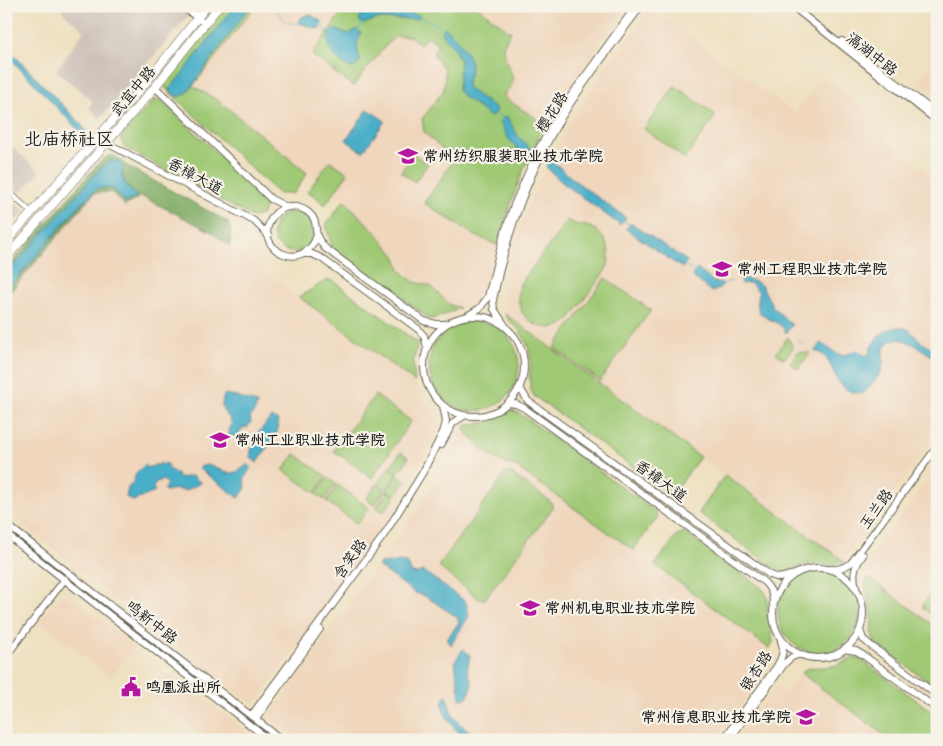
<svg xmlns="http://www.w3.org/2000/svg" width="943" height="746" font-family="'Shantell Sans','LXGW WenKai TC',sans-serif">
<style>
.built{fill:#efd6bc}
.industrial{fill:#cdc2b9}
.green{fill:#9fc975;stroke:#5e7248}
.forest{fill:#7fad66;stroke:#4e6441}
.water{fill:#49aec8;stroke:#326572}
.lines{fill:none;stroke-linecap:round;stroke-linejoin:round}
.stream{stroke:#49aec8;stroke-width:1}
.street-casing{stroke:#666155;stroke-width:6}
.secondary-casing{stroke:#666155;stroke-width:8}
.primary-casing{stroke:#666155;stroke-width:9}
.street{stroke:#fff;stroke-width:4.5}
.secondary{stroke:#fff;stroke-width:6}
.primary{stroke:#fff;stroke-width:8}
.labels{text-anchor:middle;stroke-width:4.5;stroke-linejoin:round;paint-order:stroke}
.street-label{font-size:15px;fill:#1c1c1c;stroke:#f7f3e8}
.poi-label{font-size:15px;font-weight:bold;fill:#1c1c1c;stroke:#f7f3e8;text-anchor:start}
.quarter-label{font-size:18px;fill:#1c1c1c;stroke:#f7f3e8}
</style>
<rect width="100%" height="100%" fill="#f7f3e8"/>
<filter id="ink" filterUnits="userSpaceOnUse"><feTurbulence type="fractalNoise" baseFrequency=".02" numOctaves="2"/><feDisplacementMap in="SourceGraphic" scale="10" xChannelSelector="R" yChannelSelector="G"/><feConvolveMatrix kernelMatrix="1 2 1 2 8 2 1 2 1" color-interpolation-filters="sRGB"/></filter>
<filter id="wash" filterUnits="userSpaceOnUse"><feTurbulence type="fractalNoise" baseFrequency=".0096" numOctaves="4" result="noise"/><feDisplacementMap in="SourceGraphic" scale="20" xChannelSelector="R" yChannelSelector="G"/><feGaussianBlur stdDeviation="1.12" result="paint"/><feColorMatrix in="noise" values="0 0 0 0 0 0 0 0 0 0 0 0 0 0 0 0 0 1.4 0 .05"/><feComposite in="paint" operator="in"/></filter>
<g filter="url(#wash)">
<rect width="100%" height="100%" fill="#eee0c0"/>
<path class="built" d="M255 6H626L561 100 536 141 518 182 498 242 484 292 479 299 469 305 460 308 450 305 431 286 414 282 406 276 400 269 396 257 378 235 344 200 307 173 219 101 193 86Z
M651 9 795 113 823 76 891 128 883 139 937 180V434L844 561 505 314V286L511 252 527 208 546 167 569 125 604 70Z
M937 57V95L918 81Z
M111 192 140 196 210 231 415 382 423 399 434 411 438 420 439 430 414 478 384 526 258 700 250 702 114 598 6 511V297L94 193Z
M463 429 478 445 503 464 515 466 770 649 756 668 764 674 716 740H299L274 722 271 717 272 712 278 703 420 506Z
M937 466V628L861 571Z
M66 595 135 647 111 677 39 621 59 597Z
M169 673 258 740H209L150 697Z
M801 673 891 740H736L775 686 786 693Z"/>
<path class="industrial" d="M64 6H177L188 16 100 119 89 108 93 101 56 71 84 31 61 10Z
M10 145 40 172 20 193 6 180V150Z
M6 195 24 211 6 231Z"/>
<path class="green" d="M225 6H255L193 86 219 101 307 173 294 193 279 194 165 88 164 81Z
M346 6H476L511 32 503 46 506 60 514 81 503 97 546 125C523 162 511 204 497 245L476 236 424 203 454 160 424 132 422 119 444 90 445 70 433 54 438 44 428 36 420 44 410 36H396L388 43 353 86 312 55Z
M675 86 716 115 685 159 644 129Z
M154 99 162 101 265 199 267 204 262 214 255 217 250 216 124 147 121 141V137Z
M413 154 428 164 415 182 401 172Z
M330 161 348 173 325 205 314 195 307 192Z
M344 200 378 235 396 257 400 269 406 276 414 282 431 286 450 305 460 308C452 310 438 319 430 319L332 247 326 225Z
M273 232a20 20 0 1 1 40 0a20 20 0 1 1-40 0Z
M568 220C575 226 582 224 590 227 607 234 614 256 605 271L569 320 562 325 552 328 542 327 532 323 522 313 518 298 520 284Z
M605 278 651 310 600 381 554 348Z
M327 280 333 281 418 343 413 362 415 382 299 297Z
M505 314 700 457 672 495 534 396C526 384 532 369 530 354 528 345 524 336 518 329 513 324 508 321 505 314Z
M429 366a45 45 0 1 1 90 0a45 45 0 1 1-90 0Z
M788 337 793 348 784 359 776 353Z
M798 352 810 353 798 369 790 363Z
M375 395 411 421 372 478 334 451Z
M510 410 519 413 656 512 657 518 633 550 515 466C491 461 479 446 463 429L467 425 489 422Z
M401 452 409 458 398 473 390 467Z
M295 454 327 477 315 493 283 470Z
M389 468 397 474 386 489 378 483Z
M509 472 552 503V509L485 599H479L440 568V564L504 475Z
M398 475 406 481 395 496 387 490Z
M725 475 844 561C832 570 818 561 804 565 794 567 791 572 781 573L699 513Z
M328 478 336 484 324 500 316 494Z
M377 484 385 490 374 505 366 499Z
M338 485 369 508 357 524 326 501Z
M387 491 395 497 384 512 376 507Z
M684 532 763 589 767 596 768 619 773 641 770 649 655 565 677 535Z
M778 612a41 41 0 1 1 82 0a41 41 0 1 1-82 0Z
M868 577 937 628V688L875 643 871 632 872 616 865 586Z
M937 585V618L923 608V604Z
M853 658 860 659 937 715V740H891L801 673C809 664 822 669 833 666 840 664 846 661 853 658Z"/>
<path class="forest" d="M109 155 115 156 127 166 228 222 231 231 230 246 210 231 141 196 125 206 111 192 94 193 6 297V291L80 205 98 188H112L117 194 136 196C129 188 121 181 123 170L98 171 6 274V269L99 163Z"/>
<path class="water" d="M235 6H250L186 94 178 97 170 91V89Z
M364 6H385L396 11 419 15 418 19H377L364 24 359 21Z
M309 14 323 22 318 29 299 23 300 18Z
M445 27C454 36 472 55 471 68 470 76 465 80 468 88L497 110 491 117 465 98 458 90 460 61 454 48 441 32Z
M333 29 350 34 356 29 361 33C359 37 358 42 357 46 357 57 366 59 353 68 344 67 332 55 329 46 328 42 328 37 329 34Z
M6 47 80 123 89 136 87 139 6 54Z
M368 109 385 121 363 152 346 140Z
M506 115 518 136 530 148 527 156C520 151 513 145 508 138 504 132 504 128 499 123Z
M550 159 574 180 626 218 620 225 564 184 546 167Z
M111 160 118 162 123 166 122 178 129 189 137 196 126 203 112 188H98L80 205 6 291V274L98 171Z
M631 223 687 261 682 268 626 229Z
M697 269 712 281 718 283 721 282 722 286 713 292 709 290 692 276Z
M741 277 756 282 762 286 773 307 792 325 786 333C780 318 760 321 758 308 757 302 759 297 759 292L750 283 741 284Z
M897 327 908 329 924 344 937 350V360C925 352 894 325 884 349 882 354 884 359 883 364 881 376 872 384 864 393 828 395 839 357 815 351L820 343C828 346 835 355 843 355 855 354 852 346 866 356L869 354C871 341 884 329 897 327Z
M226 394 257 403 255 411 250 417 251 422 247 428 244 427 236 438 229 435V428L232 426C230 412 217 415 224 395Z
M272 417 278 421 277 433 257 463 250 457 254 437Z
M160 463 163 465 165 463 167 464 170 470 178 475 177 477 179 478 192 476 201 483 184 491 176 489 165 491 164 489 167 484 163 480 156 482 153 488 155 492 133 501 126 497 128 488 134 481 136 473 145 465 148 468 151 466 152 467 156 464 158 466Z
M248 464 251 467 244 479 246 488 239 498 198 468C220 456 221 488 248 464Z
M400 561 408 564 412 573 417 574 422 571 426 573 466 602 469 616 451 645 447 639 459 622 457 617 425 596 415 593 378 566 381 562 388 563Z
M463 649 470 655 467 671C473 680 474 690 466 698L460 699 455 661Z
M447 695C452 723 460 724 482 740 478 740 473 741 470 740 457 735 433 706 447 695Z"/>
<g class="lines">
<path class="stream" d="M277 11C282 21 289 25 300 23
M418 17 435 23 442 30
M320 26 331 33
M358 32 363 23
M495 113 503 120
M542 159 549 163
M120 164 126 156
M624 221 630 226
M684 265 695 273
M722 284 732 281
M797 340 804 345"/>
</g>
</g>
<g filter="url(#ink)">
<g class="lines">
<defs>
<path id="street" d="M6 189 32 213
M6 643 13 648"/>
<path id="secondary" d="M182 6 205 24
M189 6 200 15
M792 6 937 121
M842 41 937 114
M155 87 271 199 287 207
M107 143 254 221 268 235
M317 235C305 274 255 251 270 221 273 215 278 210 285 208 293 205 303 207 310 214 317 220 315 227 317 235 318 240 322 244 325 248L424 321 436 324H446
M303 254H312L321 258 418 329 424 336 427 347
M424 366a50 50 0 1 1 100 0a50 50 0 1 1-100 0Z
M467 316 480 308 488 297 503 238 514 205 539 148 570 97 636 6
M506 327 494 309 493 300C506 236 527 175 561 118 585 79 614 43 641 6
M520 388 528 401 770 575 779 578 795 574
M509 403 516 404 524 408 764 582C772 590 773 595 773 606
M441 445 453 423 464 416
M6 524 282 740
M6 534 269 740
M773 613a45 45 0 1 1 90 0a45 45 0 1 1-90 0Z
M831 569C839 570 845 567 851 563L937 447
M856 587C852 573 855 566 863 555
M860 630 863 639 870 645 937 695
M844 649 856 651 863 655 937 709
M6 656 65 579
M251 716 384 535 423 472 444 430 446 421 443 406
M256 719 320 629
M723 740 777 666C782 657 785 651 781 641
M729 740 785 663 792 657 801 654"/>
<path id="primary" d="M6 242 148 80 207 6
M6 258 155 87 219 6"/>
</defs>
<use href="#street" class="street-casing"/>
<use href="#secondary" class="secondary-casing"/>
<use href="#primary" class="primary-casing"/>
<use href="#street" class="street"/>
<use href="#secondary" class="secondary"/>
<use href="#primary" class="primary"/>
</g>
</g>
<defs>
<symbol id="university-bare" viewBox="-9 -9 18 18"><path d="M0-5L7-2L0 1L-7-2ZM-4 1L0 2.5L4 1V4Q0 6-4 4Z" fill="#b5179e" stroke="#f7f3e8" stroke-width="2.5" paint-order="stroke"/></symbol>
<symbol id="civic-bare" viewBox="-9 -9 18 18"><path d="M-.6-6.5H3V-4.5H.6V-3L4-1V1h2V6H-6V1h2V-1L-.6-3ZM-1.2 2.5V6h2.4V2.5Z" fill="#b5179e" stroke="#f7f3e8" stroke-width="2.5" paint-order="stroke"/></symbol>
</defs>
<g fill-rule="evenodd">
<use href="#university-bare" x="394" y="142" width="28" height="28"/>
<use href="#university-bare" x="708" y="255" width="28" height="28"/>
<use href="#university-bare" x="206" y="426" width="28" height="28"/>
<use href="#university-bare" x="516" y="594" width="28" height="28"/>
<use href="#civic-bare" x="117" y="673" width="28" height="28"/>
<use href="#university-bare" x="792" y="703" width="28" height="28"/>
</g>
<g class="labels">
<g class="street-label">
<text transform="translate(872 54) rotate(38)" y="5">滆湖中路</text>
<text transform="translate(133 91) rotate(-50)" y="5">武宜中路</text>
<text transform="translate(552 112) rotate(-58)" y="5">樱花路</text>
<text transform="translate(195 176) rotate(28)" y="5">香樟大道</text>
<text transform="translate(661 481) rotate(36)" y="5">香樟大道</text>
<text transform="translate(876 509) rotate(-54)" y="5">玉兰路</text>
<text transform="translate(350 559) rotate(-54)" y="5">含笑路</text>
<text transform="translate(152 622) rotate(38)" y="5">鸣新中路</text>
<text transform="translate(756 671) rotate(-57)" y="5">银杏路</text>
</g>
<g class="poi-label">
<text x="423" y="161">常州纺织服装职业技术学院</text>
<text x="737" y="274">常州工程职业技术学院</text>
<text x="235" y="445">常州工业职业技术学院</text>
<text x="545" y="613">常州机电职业技术学院</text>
<text x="146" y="692">鸣凰派出所</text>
<text x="791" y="722" text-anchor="end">常州信息职业技术学院</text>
</g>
<g class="quarter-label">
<text x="69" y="145">北庙桥社区</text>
</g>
</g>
<rect width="943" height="746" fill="none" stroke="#f7f3e8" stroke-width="25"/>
</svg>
